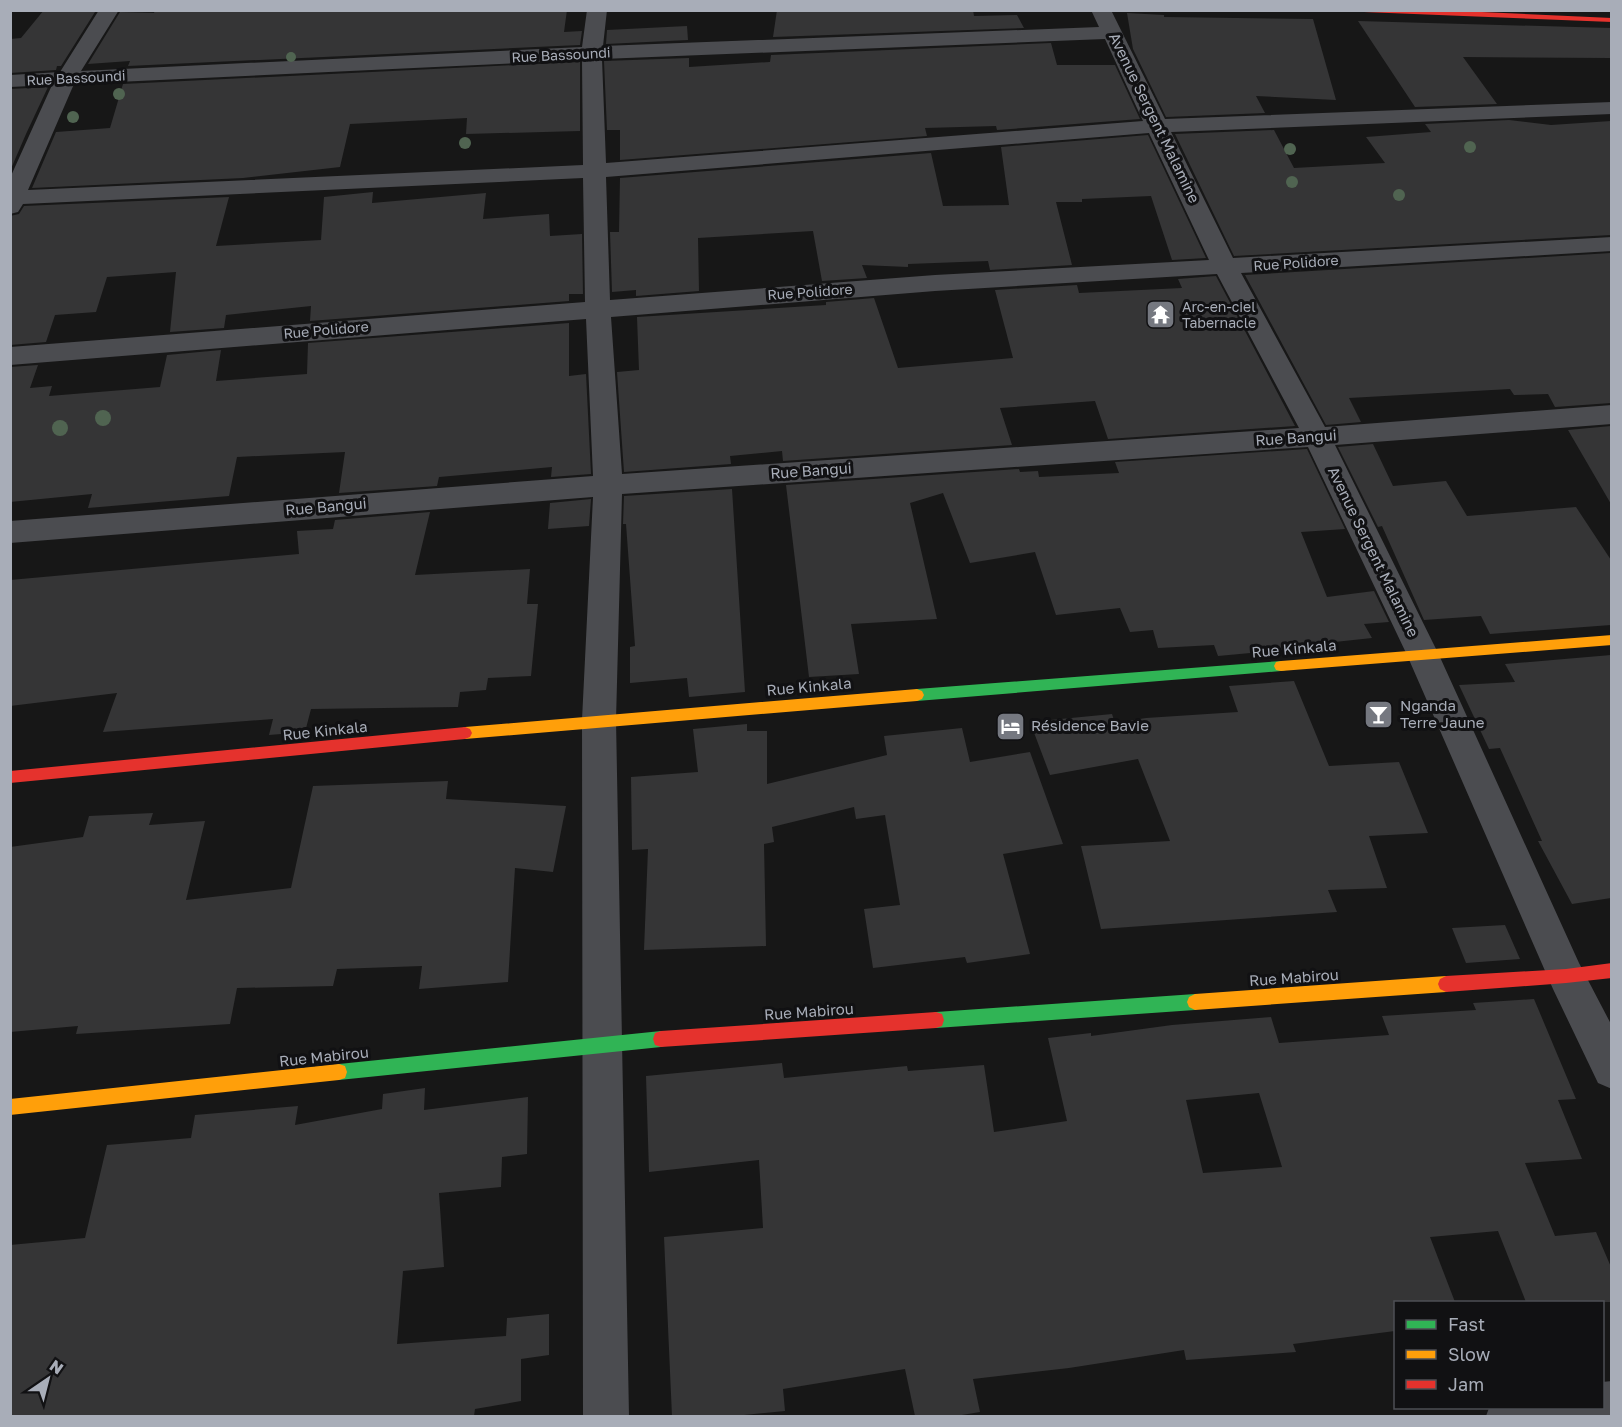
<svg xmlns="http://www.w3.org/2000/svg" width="1622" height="1427" font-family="'Golos Text',sans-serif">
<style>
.building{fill:#353536;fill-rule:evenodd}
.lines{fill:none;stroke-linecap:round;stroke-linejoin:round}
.street{fill:#4b4c50;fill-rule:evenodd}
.fast{fill:#30b455;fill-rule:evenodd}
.slow{fill:#ff9f0a;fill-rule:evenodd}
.jam{fill:#e5322d;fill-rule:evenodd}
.tree{fill:#506451}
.labels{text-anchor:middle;stroke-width:6;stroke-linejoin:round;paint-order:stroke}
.far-street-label{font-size:14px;fill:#a8adb8;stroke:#111113}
.far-poi-label{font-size:14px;fill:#a8adb8;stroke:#111113;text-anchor:start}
.street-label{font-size:15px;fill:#a8adb8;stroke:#111113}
.poi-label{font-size:15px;fill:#a8adb8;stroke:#111113;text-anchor:start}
</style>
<rect width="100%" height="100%" fill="#171717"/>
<path class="building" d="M44 10 95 12 61 66H57L56 70 10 73V39L21 38Z
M155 10H567L564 32 582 31 580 45 128 66 130 61 88 64 120 12 154 13Z
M777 10H973L974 16 1017 15 1024 28 773 37Z
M1127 13 1164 15V17L1313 19 1336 100 1256 96 1265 113 1166 117 1133 49Z
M1358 21 1611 28V58L1463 57 1497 104 1415 107Z
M687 26 688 40 606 44 607 30Z
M1051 43 1057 65H1115L1140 119 997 130 996 126 925 128 927 136 620 160V130H607L604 61 689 58V67L770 62 771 55Z
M580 62V131L466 134 467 118 350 124 340 167 243 178 32 188 56 132 110 128 123 84Z
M48 87 26 134 10 171V89Z
M1509 120 1551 125 1611 121V235L1234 256 1175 134 1274 130 1294 168 1385 163 1366 137 1431 132 1425 124Z
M1148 135 1206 258 1172 260 1151 196 1082 199V202H1056L1072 265 990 270 988 261 908 264V267L862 265 867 278 822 281 813 231 698 238 699 291 636 296V290L612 292 610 232H619L620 178 931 153 943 206 1009 205 1001 147Z
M373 192 372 203 486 193 483 219 549 214 550 236 582 234 583 294H569V301L310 321 311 306 226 315 224 328 170 332 176 272 107 277 96 312 55 315 46 342 10 345V216L19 214 24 206 229 197 216 246 321 240 324 197Z
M1611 253V403L1555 407 1548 394 1514 395 1510 389 1349 398 1361 422 1326 425 1245 275Z
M1216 276 1295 426 1108 439 1095 401 1000 408 1012 445 783 461 782 451 730 456 731 464 624 472 617 372 639 370 637 317 826 305V302L874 298 898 368 1013 358 995 290 1077 285 1079 293 1182 288 1178 279Z
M569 323V376L586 374 591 474 551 477 552 467 439 477 437 486 339 493 345 452 237 457 229 496 88 508 92 494 10 502V367L38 365 30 388 52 386 49 396 160 387 167 355 221 350 216 381 307 374 308 343Z
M1611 426V504L1568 430Z
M1373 444 1393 486 1446 481 1467 516 1576 507 1611 560V625L1490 634 1481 616 1424 620 1382 526 1378 527 1338 447Z
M1307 449 1345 529 1301 532 1327 597 1374 591 1389 622 1364 624 1372 638 1316 644 1317 647 1218 656 1214 645 1158 648 1153 630 1130 632 1120 608 1056 615 1035 552 970 563 943 493 910 503 937 619 851 624 859 674 809 677 786 485 1019 469 1020 472 1038 471 1039 477 1119 473 1115 462Z
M732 489 745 692 689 697 687 678 630 683V647L635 646 626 524H623L624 496Z
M591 499 589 526 548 529 550 503Z
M430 512 415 575 530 569 527 604H538L531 676 488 678 486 690 460 692 458 707 311 709 305 732 269 735 273 719 103 732 117 693 10 706V580L299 554 297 531 333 529 335 520Z
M1611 655V898L1572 904 1538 841H1542L1500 748 1489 749 1459 685 1515 682 1505 664Z
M1294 681 1329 766 1399 762 1428 833 1369 836 1387 888 1328 890 1337 912 1101 929 1081 846 1170 841 1138 759 1050 775 1030 722 1112 714 1115 723 1146 718 1238 712 1229 686Z
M747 724V731H767V784L887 755 884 736 962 728 970 762 1030 752 1063 844 1003 854 1030 954 967 963 965 957 873 968 864 909 900 905 885 815 856 819 854 807 772 827 774 842 764 844 766 946 644 950 648 849 632 850 631 777 698 772 693 729Z
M448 781 446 799 566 806 553 872 515 868 508 982 419 989 422 966 337 969 333 986 237 988 230 1024 76 1034 78 1026 10 1032V847L83 837 89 816 153 813 149 825 205 821 186 900 291 888 313 786Z
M1505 925 1520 959 1466 963 1452 928Z
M1534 999 1576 1099 1558 1100 1582 1159 1525 1163 1555 1236 1596 1232 1611 1267V1302H1526L1498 1231 1430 1237 1455 1302H1395V1331L1293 1344 1296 1352 1186 1360 1184 1350 1069 1368 973 1379 980 1412 956 1416H915L905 1369 783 1389 785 1411 734 1416H672L664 1237 763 1228 759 1160 649 1172 646 1076 782 1063 784 1078 907 1066 908 1071 984 1065 994 1132 1067 1121 1048 1038 1091 1033V1036L1172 1025 1271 1017 1279 1043 1389 1035 1382 1016 1476 1010 1473 1003ZM1259 1093 1282 1167 1203 1173 1186 1100Z
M425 1088 424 1110 528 1097 527 1154 502 1157 501 1187 439 1193 444 1267 403 1271 397 1344 506 1336 507 1318 549 1314V1355L521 1359V1401L475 1409 474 1416H10V1245L85 1238 107 1145 191 1138 195 1115 298 1106 295 1125 382 1109 383 1094Z"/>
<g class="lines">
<path class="street" d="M99 10H119L81 71 582 47 587 10H607L603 46 1099 27 1091 10H1111L1165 119 1612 102V114L1171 132 1233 258 1612 237V251L1241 273 1325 427 1612 405V424L1335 445 1439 655 1579 963 1612 1026V1089L1598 1083 1553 989 1407 655 1308 447 622 494 616 720 629 1416H583L582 720 593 497 10 543V521L593 476 586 319 10 365V347L585 302 583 178 23 204 18 212 10 214V178L52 85 10 87V75L60 72ZM1105 39 1143 121 606 163 602 59ZM582 60 583 165 28 190 74 84ZM1149 133 1209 260 935 275 610 300 606 177ZM1217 274 1299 428 622 474 611 317 935 291Z
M1612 1381V1416H1486L1489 1408H1602V1382Z"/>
<path class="fast" d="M1281 661 1286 662 1288 666 1286 670 1281 671 917 701 912 699 910 695 912 691 917 689Z
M1195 994 1201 997 1203 1002 1201 1007 1195 1010 936 1028 930 1026 928 1020 930 1014 936 1012Z
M661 1031 667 1033 669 1039 667 1045 661 1047 339 1080 333 1078 331 1072 333 1066 339 1064Z"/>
<path class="slow" d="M1612 635V645L1281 671 1276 670 1274 666 1276 662 1281 661Z
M917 689 922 691 924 695 922 699 917 701 465 739 460 737 458 733 460 729 465 727Z
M1446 976 1452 979 1454 984 1452 989 1446 992 1195 1010 1189 1007 1187 1002 1189 997 1195 994Z
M339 1064 345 1066 347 1072 345 1078 339 1080 10 1115V1099Z"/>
<path class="jam" d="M1360 10H1437L1612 18V22L1364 12Z
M465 727 470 729 472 733 470 737 465 739 10 783V771Z
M1612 963V978L1566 983 1446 992 1440 989 1438 984 1440 979 1446 976 1566 969Z
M936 1012 942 1014 944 1020 942 1026 936 1028 661 1047 655 1045 653 1039 655 1033 661 1031Z"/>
</g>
<g class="tree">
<circle cx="291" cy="57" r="5"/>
<circle cx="119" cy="94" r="6"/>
<circle cx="73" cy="117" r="6"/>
<circle cx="465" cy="143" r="6"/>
<circle cx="1470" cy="147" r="6"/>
<circle cx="1290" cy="149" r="6"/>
<circle cx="1292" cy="182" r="6"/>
<circle cx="1399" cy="195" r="6"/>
<circle cx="103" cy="418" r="8"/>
<circle cx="60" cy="428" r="8"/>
</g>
<defs>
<symbol id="temple-square" viewBox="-11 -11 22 22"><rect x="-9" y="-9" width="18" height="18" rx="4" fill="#757880" stroke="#111113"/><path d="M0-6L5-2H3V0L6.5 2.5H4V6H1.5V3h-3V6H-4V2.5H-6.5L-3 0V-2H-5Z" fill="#fff"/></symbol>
<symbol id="bar-square" viewBox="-11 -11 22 22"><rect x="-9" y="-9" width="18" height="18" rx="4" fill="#757880" stroke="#111113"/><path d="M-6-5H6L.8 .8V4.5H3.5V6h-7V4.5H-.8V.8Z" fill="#fff"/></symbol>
<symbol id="hotel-square" viewBox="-11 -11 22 22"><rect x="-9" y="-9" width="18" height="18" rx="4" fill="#757880" stroke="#111113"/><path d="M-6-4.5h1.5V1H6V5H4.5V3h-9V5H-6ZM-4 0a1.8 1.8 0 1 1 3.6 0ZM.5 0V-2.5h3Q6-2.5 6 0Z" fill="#fff"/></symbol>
</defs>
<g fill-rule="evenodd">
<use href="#temple-square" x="1144" y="298" width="33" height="33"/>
<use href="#bar-square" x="1362" y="698" width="33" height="33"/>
<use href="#hotel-square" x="994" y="710" width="33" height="33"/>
</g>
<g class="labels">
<g class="far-street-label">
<text transform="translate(561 55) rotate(-3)" y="5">Rue Bassoundi</text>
<text transform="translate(76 78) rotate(-3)" y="5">Rue Bassoundi</text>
<text transform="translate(1296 263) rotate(-4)" y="5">Rue Polidore</text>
<text transform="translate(810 292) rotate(-4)" y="5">Rue Polidore</text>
<text transform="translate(326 330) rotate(-5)" y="5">Rue Polidore</text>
</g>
<g class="far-poi-label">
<text x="1182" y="312">Arc-en-ciel<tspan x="1182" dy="16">Tabernacle</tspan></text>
</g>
<g class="street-label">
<text transform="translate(1154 118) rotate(64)" y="5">Avenue Sergent Malamine</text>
<text transform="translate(1296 438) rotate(-4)" y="5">Rue Bangui</text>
<text transform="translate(811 471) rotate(-4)" y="5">Rue Bangui</text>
<text transform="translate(326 507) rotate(-5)" y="5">Rue Bangui</text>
<text transform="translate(1373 552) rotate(64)" y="5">Avenue Sergent Malamine</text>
<text transform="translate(1294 649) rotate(-5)" y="5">Rue Kinkala</text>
<text transform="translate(809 687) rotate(-5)" y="5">Rue Kinkala</text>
<text transform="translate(325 731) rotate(-6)" y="5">Rue Kinkala</text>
<text transform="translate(1294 978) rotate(-4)" y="5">Rue Mabirou</text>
<text transform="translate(809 1012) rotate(-4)" y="5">Rue Mabirou</text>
<text transform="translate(324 1057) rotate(-6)" y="5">Rue Mabirou</text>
</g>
<g class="poi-label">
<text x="1400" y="711">Nganda<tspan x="1400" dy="17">Terre Jaune</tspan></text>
<text x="1031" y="731">Résidence Bavie</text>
</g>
</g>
<rect width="1622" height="1427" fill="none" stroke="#a8adb8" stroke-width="24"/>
<rect x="1394" y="1301" width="210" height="108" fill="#111113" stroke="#4d4f55" stroke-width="1.5"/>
<rect x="1406" y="1320" width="30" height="9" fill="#30b455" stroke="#4d4f55" stroke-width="1.5"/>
<text x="1448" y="1331" font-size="18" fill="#a8adb8">Fast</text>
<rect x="1406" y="1350" width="30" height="9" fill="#ff9f0a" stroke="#4d4f55" stroke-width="1.5"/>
<text x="1448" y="1361" font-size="18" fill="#a8adb8">Slow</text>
<rect x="1406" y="1380" width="30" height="9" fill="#e5322d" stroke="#4d4f55" stroke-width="1.5"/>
<text x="1448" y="1391" font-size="18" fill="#a8adb8">Jam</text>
<g transform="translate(48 1379) rotate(35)" stroke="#111113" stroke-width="4.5" paint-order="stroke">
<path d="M0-4.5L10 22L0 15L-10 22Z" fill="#a8adb8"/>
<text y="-9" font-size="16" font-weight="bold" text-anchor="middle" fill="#a8adb8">N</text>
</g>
</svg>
